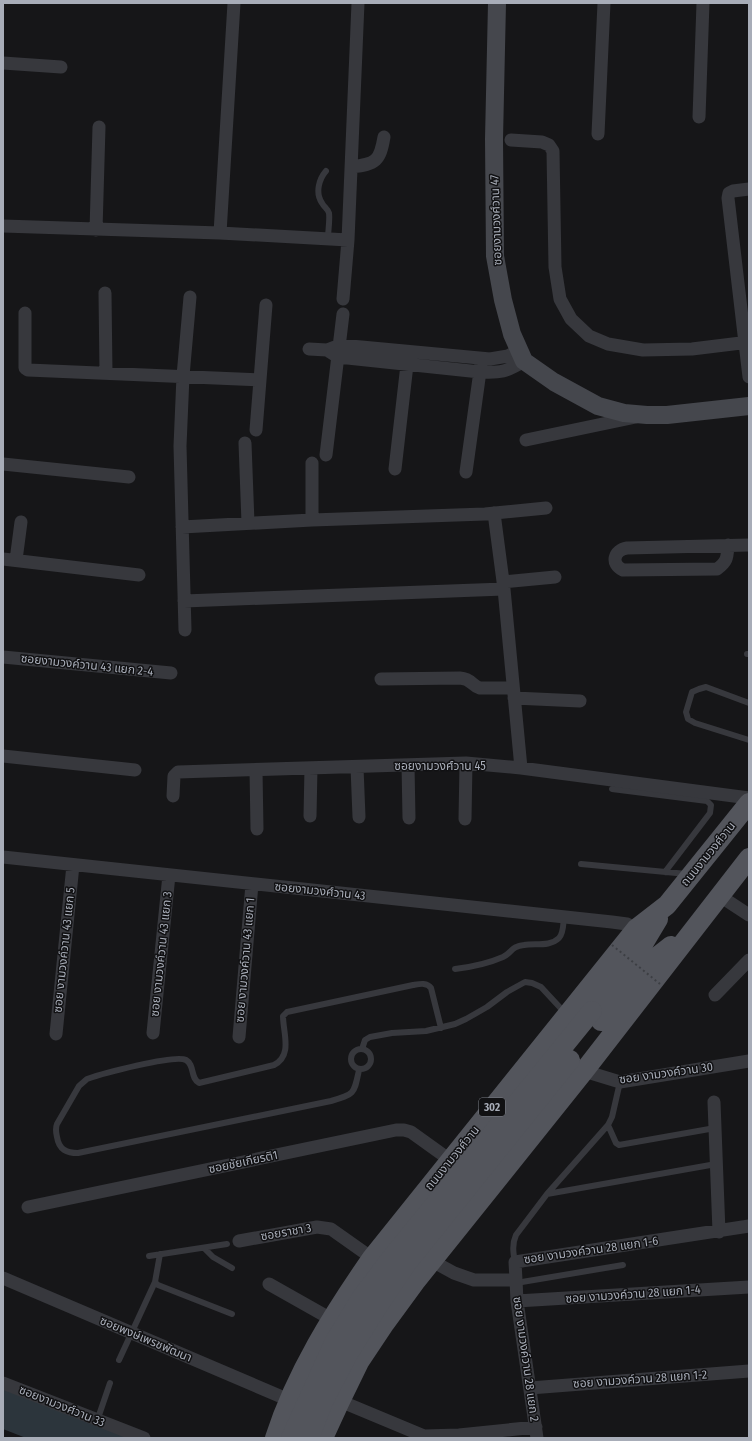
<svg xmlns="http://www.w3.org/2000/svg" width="752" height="1441" font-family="'Fira Sans Condensed','Noto Sans Thai',sans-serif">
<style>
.water{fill:#2c353c}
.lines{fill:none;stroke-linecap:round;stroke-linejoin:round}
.lane{stroke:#37383d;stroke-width:6}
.street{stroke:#37383d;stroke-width:13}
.secondary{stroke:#45474d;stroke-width:18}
.primary{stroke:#53555c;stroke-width:20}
.path-bridge{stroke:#3d3f44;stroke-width:2;stroke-dasharray:2 3;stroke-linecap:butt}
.primary-bridge{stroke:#53555c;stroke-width:20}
.labels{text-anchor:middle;stroke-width:3;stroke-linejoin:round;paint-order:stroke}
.shield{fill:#111113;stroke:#7b7e86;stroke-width:1}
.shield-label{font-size:11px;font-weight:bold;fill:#a8adb8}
.street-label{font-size:12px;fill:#a8adb8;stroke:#111113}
</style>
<rect width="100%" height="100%" fill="#161618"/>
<path class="water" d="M3 1385 133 1438H26L3 1429Z"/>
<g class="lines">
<path class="lane" d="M326 171C319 179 315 193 322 203 324 207 328 209 329 213 330 221 328 231 328 238
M747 654H749
M749 703 706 687 699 689 692 692 686 712 688 719 695 723 749 740
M612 789 707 801 711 805 710 813 665 872
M581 864 687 874
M455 969C472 967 487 964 503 957 512 953 511 946 524 945 535 943 550 947 559 938 564 933 563 923 564 917
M351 1059a10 10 0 1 1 20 0a10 10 0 1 1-20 0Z
M362 1049 365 1040 370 1037 392 1033 426 1031 455 1024 466 1019 487 1007 507 992 525 982 532 983 541 987 566 1014
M359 1070C354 1094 355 1094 331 1101L78 1153C67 1153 59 1150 57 1137 56 1132 55 1129 57 1124L79 1086 87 1079C101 1074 175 1054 186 1060 195 1065 190 1078 199 1083L274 1065C293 1055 283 1033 283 1016L287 1012 413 985C419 984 427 982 431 988L441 1028
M608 1125 616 1143 619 1145 715 1128
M547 1194 716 1164
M204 1248 213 1257 232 1268
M160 1254 155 1282 158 1285 232 1314
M149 1256 227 1244
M515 1262C513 1252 512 1244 516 1235L547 1194 608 1125 612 1117 620 1082
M516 1283 623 1265
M119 1360 155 1282
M97 1421 110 1383"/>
<path class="street" d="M3 63 61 67
M699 117 703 3
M598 134 604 3
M511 140 542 142 549 145 553 151 555 267 560 299 571 319 589 336 608 344 643 350 692 349 749 342
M352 167C376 164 380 161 384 137
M749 189 733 191 729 193 728 198 749 377
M3 226 220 233 348 240
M96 230 99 127
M220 233 234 3
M105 293 106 373
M343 299 348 240 358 3
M25 313V368L28 370 260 380
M309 349 327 350 340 345 490 359 508 356 519 350
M327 350 338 357 480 372C501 373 506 372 524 361
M256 430 266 305
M526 440 636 417
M245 443 248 523
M326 455 343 314
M312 463V520
M3 464 129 477
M395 469 408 356
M466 472 481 364
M494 513 504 589 521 768
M182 527 312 520 485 514 546 508
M728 545C727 557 728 561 717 569L623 570C610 564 614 550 627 548L749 545
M3 559 139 575
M16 560 21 522
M503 582 555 577
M184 601 504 589
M185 630 180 446 183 376 190 297
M3 657 171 673
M381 679 460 678C472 679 471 685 480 688H513
M514 698 580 701
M3 756 135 770
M408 765 409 818
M357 767 359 817
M256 770 257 829
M173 796 174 776 178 772 466 763 521 768 749 798
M310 816 311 768
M465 819 466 763
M3 857 612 922 627 924 636 929
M720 896 749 915
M715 995 749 960
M153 1033 169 875
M56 1034 73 865
M239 1037 252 884
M584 1071 620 1082 749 1061
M714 1102 719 1232
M28 1207 396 1130H404L411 1132 450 1160
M239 1241 317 1227 331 1229 372 1258
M432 1261 454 1273 474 1280H516L515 1262 749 1226
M3 1278 289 1400
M516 1280 517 1301 537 1438
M269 1284 331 1319
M517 1301 749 1287
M3 1383 144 1438
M530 1388 749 1371
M340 1401 424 1436 459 1435 536 1427"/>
<path class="secondary" d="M497 3 494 139 495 256 503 300 512 334 524 361 554 382 598 406 624 413 647 415H667L749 406"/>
<path class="primary" d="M598 1004 634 959 658 919
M601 1021 648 964 671 946
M275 1438C296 1373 333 1314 372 1258L636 929 667 905 749 803
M323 1438 340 1401 359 1362 385 1323 415 1282 584 1071 749 858"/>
<path class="path-bridge" d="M612 945 660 984"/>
<path class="primary-bridge" d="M291 1438 334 1343 362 1297 393 1256 592 1011
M309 1438 323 1402 348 1354 376 1309 406 1264 570 1060"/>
</g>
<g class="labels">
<rect class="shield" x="479" y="1098" width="26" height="18" rx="3"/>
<g class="shield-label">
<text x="492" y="1111">302</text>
</g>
<g class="street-label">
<text transform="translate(496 220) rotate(-92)" y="4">ซอยงามวงศ์วาน 47</text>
<text transform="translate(87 665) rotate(6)" y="4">ซอยงามวงค์วาน 43 แยก 2-4</text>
<text x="440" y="770">ซอยงามวงศ์วาน 45</text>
<text transform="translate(708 854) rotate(-51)" y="4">ถนนงามวงศ์วาน</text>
<text transform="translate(320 891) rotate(6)" y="4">ซอยงามวงศ์วาน 43</text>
<text transform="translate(64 950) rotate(-84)" y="4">ซอย งามวงค์วาน 43 แยก 5</text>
<text transform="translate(161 954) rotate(-84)" y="4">ซอย งามวงค์วาน 43 แยก 3</text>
<text transform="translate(245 960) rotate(-85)" y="4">ซอย งามวงค์วาน 43 แยก 1</text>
<text transform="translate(666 1073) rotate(-8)" y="4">ซอย งามวงค์วาน 30</text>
<text transform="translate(452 1158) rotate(-51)" y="4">ถนนงามวงศ์วาน</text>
<text transform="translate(243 1162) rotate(-12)" y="4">ซอยชัยเกียรติ1</text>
<text transform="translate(286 1232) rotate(-10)" y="4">ซอยราชา 3</text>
<text transform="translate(591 1250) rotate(-8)" y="4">ซอย งามวงค์วาน 28 แยก 1-6</text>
<text transform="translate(633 1294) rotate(-4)" y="4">ซอย งามวงค์วาน 28 แยก 1-4</text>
<text transform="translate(146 1339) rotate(23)" y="4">ซอยพงษ์เพรชพัฒนา</text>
<text transform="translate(526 1359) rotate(82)" y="4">ซอย งามวงค์วาน 28 แยก 2</text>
<text transform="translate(640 1379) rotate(-4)" y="4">ซอย งามวงค์วาน 28 แยก 1-2</text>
<text transform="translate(62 1406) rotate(22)" y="4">ซอยงามวงศ์วาน 33</text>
</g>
</g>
<rect width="752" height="1441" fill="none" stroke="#a8adb8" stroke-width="8"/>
</svg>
